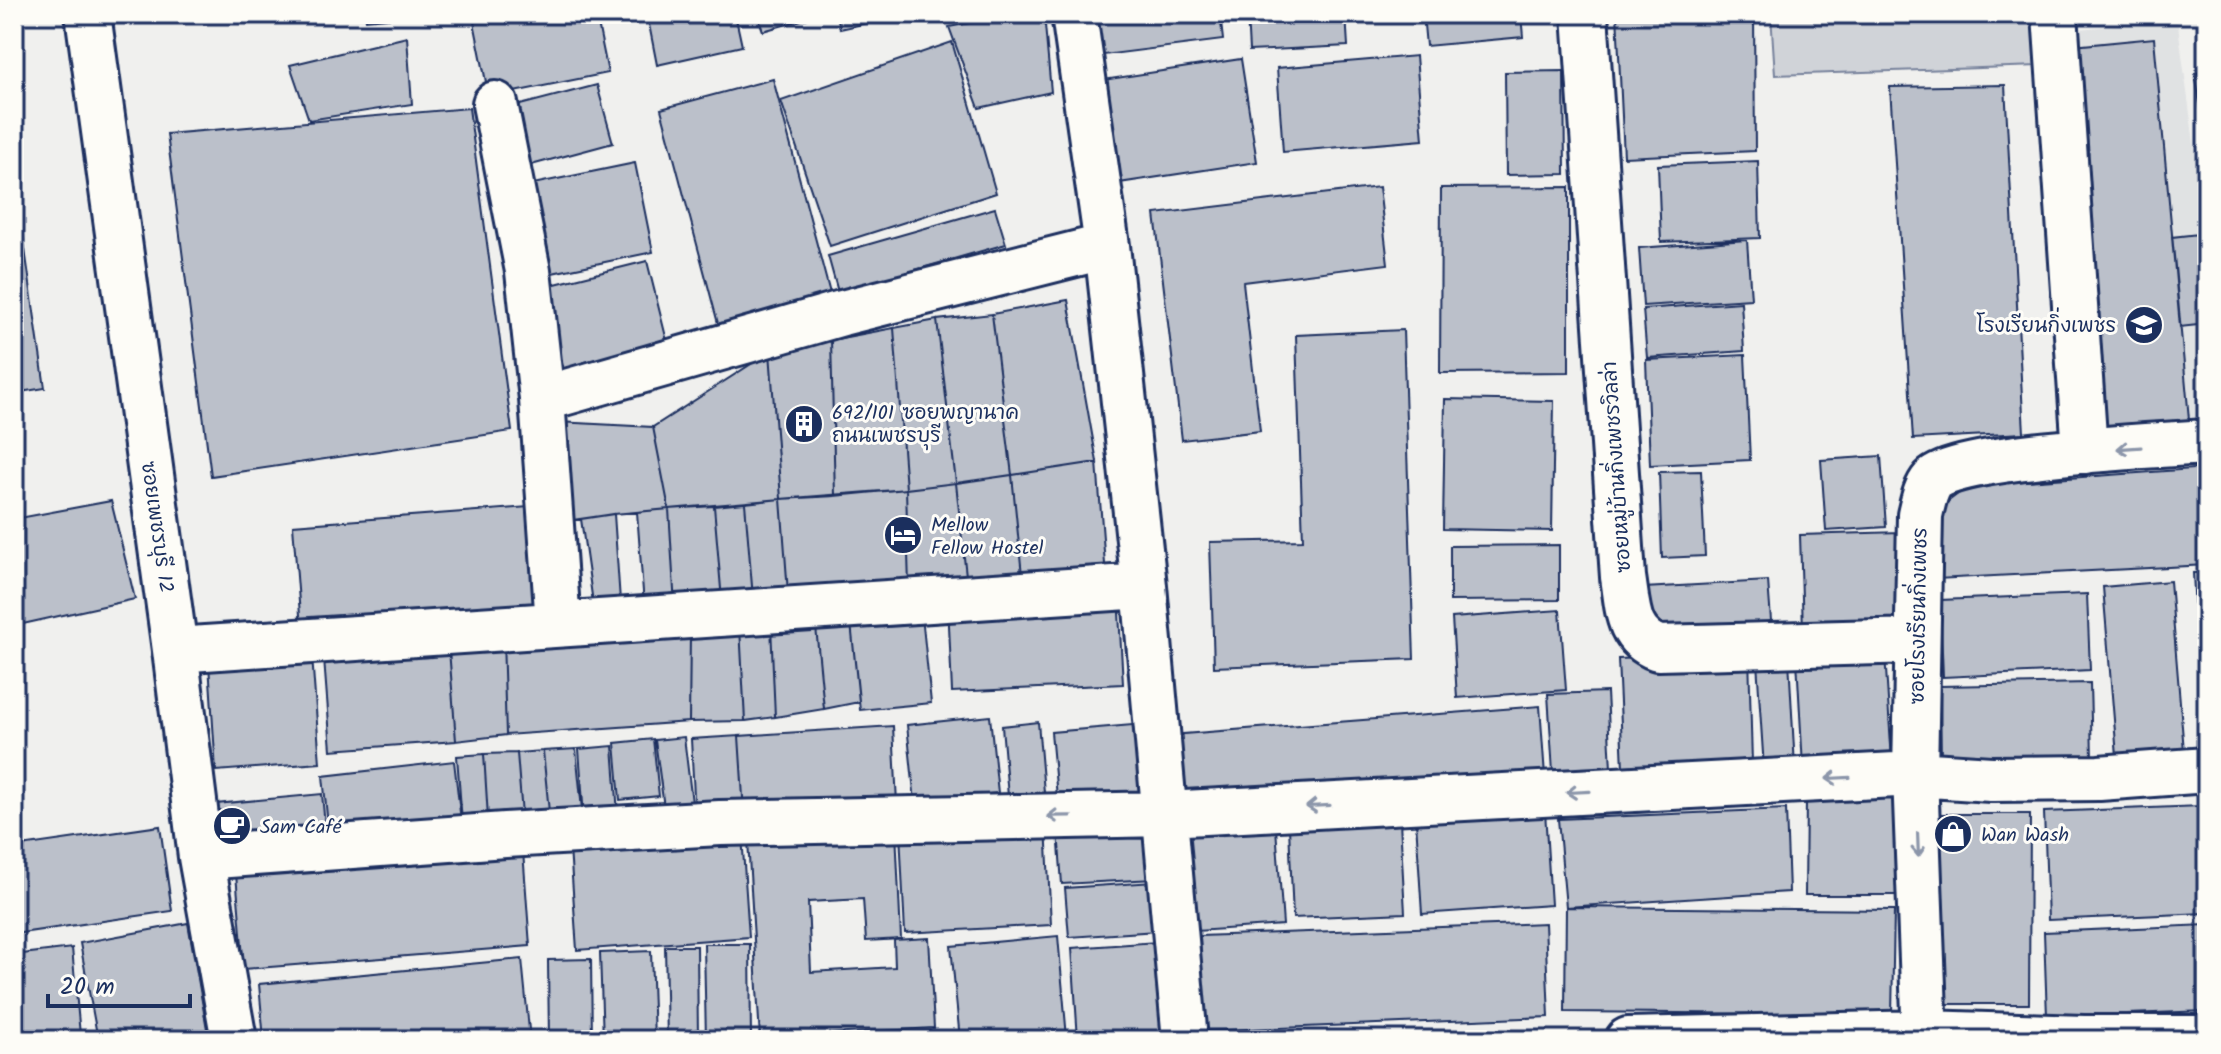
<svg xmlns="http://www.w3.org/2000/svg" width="2221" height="1054" font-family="Kalam,'Playpen Sans Thai',sans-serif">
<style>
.built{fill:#e0e2e3}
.green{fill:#d0d3d8;stroke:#76819b;stroke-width:2}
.building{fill:#bbc0ca;stroke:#1b2f5e;stroke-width:2}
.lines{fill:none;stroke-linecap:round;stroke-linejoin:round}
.minor-casing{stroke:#1b2f5e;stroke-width:50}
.minor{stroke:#fdfcf7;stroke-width:44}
.oneway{stroke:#8c96aa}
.labels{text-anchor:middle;stroke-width:6;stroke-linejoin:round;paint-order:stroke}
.poi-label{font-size:20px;fill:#1b2f5e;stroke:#fdfcf7;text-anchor:start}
.street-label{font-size:20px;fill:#1b2f5e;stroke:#fdfcf7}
</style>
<rect width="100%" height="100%" fill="#f0f0ee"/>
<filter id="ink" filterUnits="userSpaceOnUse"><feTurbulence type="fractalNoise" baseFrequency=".0125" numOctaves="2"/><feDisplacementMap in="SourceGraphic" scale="16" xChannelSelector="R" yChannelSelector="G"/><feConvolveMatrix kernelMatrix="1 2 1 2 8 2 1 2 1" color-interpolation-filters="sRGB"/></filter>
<g filter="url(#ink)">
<path class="built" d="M2177 18 2204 217 2207 218V433L2089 442 2063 31Z"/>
<path class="green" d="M1771 14H2037L2039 66 1775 75Z"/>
<path class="building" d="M289 14H360V16L289 20Z
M365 14H409V16L366 20Z
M516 14H596L608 73 489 97 474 22Z
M647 14H735L742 46 657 65Z
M757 14H814L815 16 763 31Z
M837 14H907L840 29Z
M1016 14H1044L1051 92 979 108 949 27Z
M1091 14H1220L1223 40 1096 56Z
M1247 14H1346L1348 46 1249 51Z
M1423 14H1521L1523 37 1426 46Z
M1617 14H1754L1755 151 1624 157Z
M407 37 412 104 309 120 290 65Z
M2154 38 2190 430 2100 440 2063 47Z
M952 42 996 193 830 246 781 101Z
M1416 56 1423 140 1283 152 1277 68Z
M1241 59 1257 162 1119 183 1103 80Z
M1564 71 1565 174 1506 175 1505 72Z
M2207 72V148L2195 73Z
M773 79 832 301 720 331 661 109Z
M597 85 613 143 509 171 493 112Z
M2005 85 2024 433 1913 439 1890 87Z
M469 108 512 431 211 476 167 134Z
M1758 161 1760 238 1661 242 1658 165Z
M635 163 653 252 552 273 533 184Z
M14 173 45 388 14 393Z
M1379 187 1388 264 1243 282 1260 431 1182 440 1155 214Z
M1569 187V372L1440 373 1441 188Z
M995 208 1006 244 838 292 828 256Z
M2207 233V324L2180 327 2172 237Z
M1747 240 1751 299 1643 306 1639 248Z
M647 261 670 353 566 379 543 287Z
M1068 300 1097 462 1012 475 992 314Z
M1741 302 1744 351 1647 358 1643 309Z
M992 314 1012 475 956 483 937 320Z
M937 320 956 483 906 489 894 328Z
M894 328 906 489 835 496 831 340Z
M1403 330 1414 659 1214 667 1210 542 1303 540 1296 335Z
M831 340 835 496 781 499 770 352Z
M770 352 781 499 669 509 653 427Z
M1745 355 1750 460 1650 465 1646 360Z
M1445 399 1554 401 1552 531 1443 529Z
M557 422 653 427 669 509 614 514 566 521Z
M1881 456 1886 527 1826 531 1821 460Z
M1097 462 1106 577 1023 585 1012 475Z
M2207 468V565L1936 579V532L1946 503 1970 485Z
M1701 471 1705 556 1662 558 1659 472Z
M1012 475 1023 585H967L956 483Z
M956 483 967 585 909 586 906 489Z
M906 489 909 586 788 593 781 499Z
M781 499 788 593 753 598 745 503Z
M111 501 135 599 14 626V519Z
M745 503 753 598 722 601 714 506Z
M714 506 722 601 675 607 669 509Z
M529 507 537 609 301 628 293 525Z
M669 509 675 607 644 605 637 512Z
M614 514 620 601 593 603 581 519Z
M1901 532 1904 627 1803 630 1800 535Z
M1559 545V600L1450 601V546Z
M2207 572V769H2203L2193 573Z
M1768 581 1772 634 1648 641 1644 588Z
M2170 581 2184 751 2117 756 2103 587Z
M2087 594 2090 670 1943 677 1940 600Z
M1118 595 1123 684 952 692 948 603Z
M1560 610 1566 690 1457 698 1452 618Z
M922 616 931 703 860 710 851 623Z
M851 623 859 702 824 709 816 627Z
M771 625 816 627 824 709 775 717Z
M771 625 775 717 745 721 740 627Z
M740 627 745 721 689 722 690 634Z
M690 634 689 722 506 735 503 639Z
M503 639 506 735 456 741 449 649Z
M449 649 456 741 331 750 324 659Z
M1749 654 1752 763 1623 768 1618 659Z
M1885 654 1892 761 1803 767 1797 660Z
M312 656 320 763 216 771 209 664Z
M1789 660 1795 767 1764 769 1757 662Z
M2090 683 2092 757 1941 761 1940 686Z
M1607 692 1611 769 1553 772 1548 694Z
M1540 706 1545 776 1176 805 1171 735Z
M990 716 998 793 915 802 907 725Z
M1038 722 1045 804 1009 808 1002 726Z
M1144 724 1151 800 1058 808 1051 732Z
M893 726 897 803 744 813 739 736Z
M739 736 744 813 695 815 691 739Z
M684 737 693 811 665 815 655 740Z
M653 739 659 796 620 800 615 743Z
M613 746 618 814 584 817 579 749Z
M576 749 582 810 549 812 543 751Z
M543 751 549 812 522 815 517 753Z
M517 753 522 815 488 818 484 754Z
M484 754 488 818 462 822 457 756Z
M454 761 461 821 329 836 323 776Z
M322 794 326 837 220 847 216 804Z
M1806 799H1897V895H1805Z
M2202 806 2206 913 2048 920 2044 812Z
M1786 809 1789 892 1566 907 1558 819Z
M1545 811 1551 905 1422 914 1416 821Z
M1940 814H2030L2029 1004H1939Z
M1400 821 1405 913 1293 918 1289 827Z
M1046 824 1051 925 905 933 900 832Z
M1150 825 1154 879 1062 884 1058 831Z
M160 826 172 911 14 934V847Z
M1276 828 1283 925 1196 931 1189 834Z
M896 831 901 939 866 941 863 899 808 902 811 972 895 967 894 940 929 938 934 1028 760 1038 748 840Z
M742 835 749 937 577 950 570 848Z
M523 851 530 946 244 969 236 874Z
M1154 882 1157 931 1069 937 1065 888Z
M1566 907 1894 910 1892 1015 1565 1012Z
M188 923 209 1040H98L80 943Z
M1545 923 1549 1017 1203 1031 1200 936Z
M2207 925V1011L2047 1017 2044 932Z
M1058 936 1067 1038 1040 1040H960L951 946Z
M1157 942 1164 1036 1078 1040 1072 948Z
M704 944H750L751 1040H706Z
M665 946H697L698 1040H667Z
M72 948 80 1035 14 1040V955Z
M651 951 654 1040H603L600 953Z
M522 959 530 1040H264L259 984Z
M591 959 592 1040H549L548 960Z"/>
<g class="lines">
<defs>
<path id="minor" d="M88 14 175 650 201 857 234 1040
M1074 14 1107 246 1144 586 1185 1040
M1585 14 1623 577C1628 607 1626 636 1658 648L1917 641
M2055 14 2085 451
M495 104 528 271 542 399 558 624
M542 399 842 313 1107 246
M175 650 1144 586
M201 857 505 835 720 823 1166 814 1915 774 1991 779 2099 778 2207 770
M1628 1040 1925 1033 2084 1038H2207
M1925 1040 1915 774 1920 515C1923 503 1925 489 1933 480 1957 455 2163 445 2207 442"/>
</defs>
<use href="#minor" class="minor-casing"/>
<use href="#minor" class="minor"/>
</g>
<defs><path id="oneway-shaft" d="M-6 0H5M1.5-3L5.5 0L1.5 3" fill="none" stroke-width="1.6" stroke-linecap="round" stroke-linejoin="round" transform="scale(2)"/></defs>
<g class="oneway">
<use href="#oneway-shaft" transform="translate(2129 448) rotate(176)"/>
<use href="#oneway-shaft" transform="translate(1838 778) rotate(177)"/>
<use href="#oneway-shaft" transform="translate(1578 792) rotate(177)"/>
<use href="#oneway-shaft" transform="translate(1318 806) rotate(177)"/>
<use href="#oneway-shaft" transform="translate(1059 816) rotate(179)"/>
<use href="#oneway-shaft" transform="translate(1918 845) rotate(88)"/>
</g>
</g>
<defs>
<symbol id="school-disc" viewBox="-11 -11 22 22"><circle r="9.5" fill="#1b2f5e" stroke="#fdfcf7"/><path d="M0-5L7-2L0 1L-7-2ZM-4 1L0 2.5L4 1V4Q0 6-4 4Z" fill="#fff"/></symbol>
<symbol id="building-disc" viewBox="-11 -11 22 22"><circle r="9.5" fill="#1b2f5e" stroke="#fdfcf7"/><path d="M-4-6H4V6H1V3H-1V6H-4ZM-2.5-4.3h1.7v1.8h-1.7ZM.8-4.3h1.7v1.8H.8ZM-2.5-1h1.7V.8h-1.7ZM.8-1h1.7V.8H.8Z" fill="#fff"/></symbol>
<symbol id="hotel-disc" viewBox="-11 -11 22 22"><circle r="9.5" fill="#1b2f5e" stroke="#fdfcf7"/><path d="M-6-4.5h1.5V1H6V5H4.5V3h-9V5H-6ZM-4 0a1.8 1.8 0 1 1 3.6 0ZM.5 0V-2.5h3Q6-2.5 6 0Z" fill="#fff"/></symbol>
<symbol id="cafe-disc" viewBox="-11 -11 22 22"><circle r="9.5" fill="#1b2f5e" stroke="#fdfcf7"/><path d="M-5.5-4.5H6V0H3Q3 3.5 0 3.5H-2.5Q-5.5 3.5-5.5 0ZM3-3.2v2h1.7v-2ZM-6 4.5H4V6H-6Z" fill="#fff"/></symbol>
<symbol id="shop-disc" viewBox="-11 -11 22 22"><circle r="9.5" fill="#1b2f5e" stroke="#fdfcf7"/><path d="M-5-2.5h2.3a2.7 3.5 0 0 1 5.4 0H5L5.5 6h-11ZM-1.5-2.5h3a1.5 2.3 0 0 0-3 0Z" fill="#fff"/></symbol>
</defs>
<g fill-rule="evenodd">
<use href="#school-disc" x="2122" y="303" width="44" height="44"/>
<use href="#building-disc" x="782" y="402" width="44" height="44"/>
<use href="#hotel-disc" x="881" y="513" width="44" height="44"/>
<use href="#cafe-disc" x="210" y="804" width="44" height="44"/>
<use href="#shop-disc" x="1931" y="812" width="44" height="44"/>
</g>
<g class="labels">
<g class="poi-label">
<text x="2116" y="332" text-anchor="end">โรงเรียนกิ่งเพชร</text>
<text x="832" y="419">692/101 ซอยพญานาค<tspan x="832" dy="23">ถนนเพชรบุรี</tspan></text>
<text x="931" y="531">Mellow<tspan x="931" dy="23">Fellow Hostel</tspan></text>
<text x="260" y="833">Sam Café</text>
<text x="1981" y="841">Wan Wash</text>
</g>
<g class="street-label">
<text transform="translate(1616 467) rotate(-94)" y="7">ซอยหมู่บ้านกิ่งเพชรวิลล่า</text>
<text transform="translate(158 527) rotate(82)" y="7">ซอยเพชรบุรี 12</text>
<text transform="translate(1918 616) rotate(-89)" y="7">ซอยโรงเรียนกิ่งเพชร</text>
</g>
</g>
<rect width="2221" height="1054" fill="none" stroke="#fdfcf7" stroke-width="48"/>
<rect x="24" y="24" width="2173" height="1006" fill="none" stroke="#1b2f5e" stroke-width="3" filter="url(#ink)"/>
<path d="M48 994v12h142v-12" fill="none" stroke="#1b2f5e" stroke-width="4"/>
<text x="60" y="994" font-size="24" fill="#1b2f5e" stroke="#fdfcf7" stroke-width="6" paint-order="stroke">20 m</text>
</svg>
